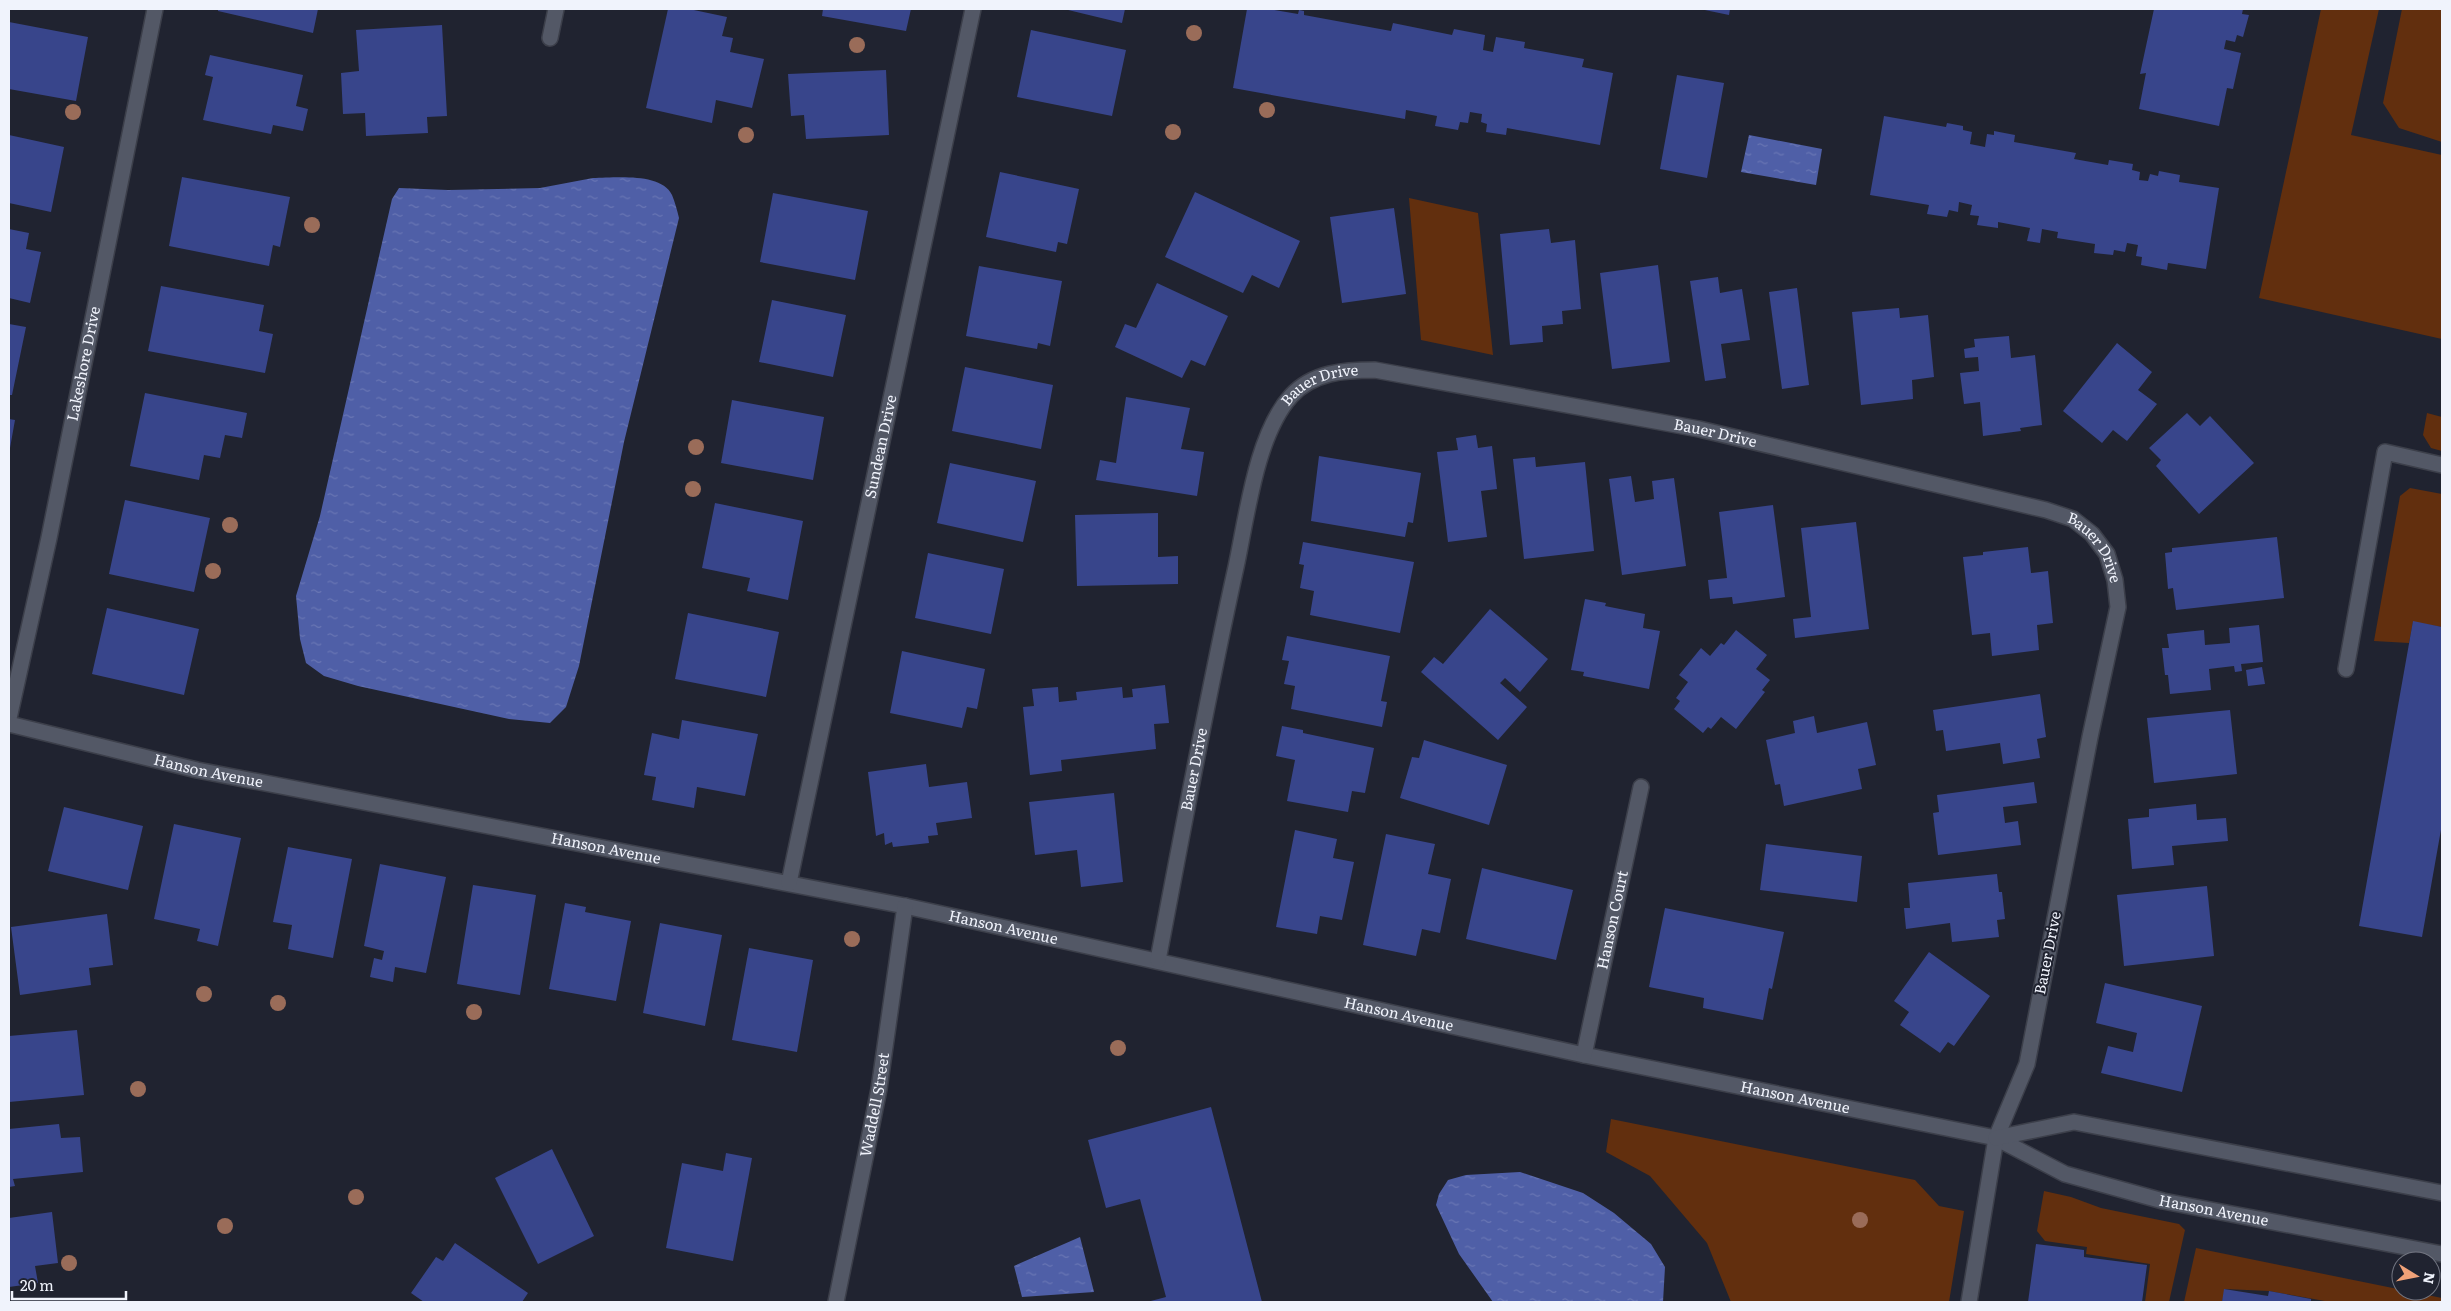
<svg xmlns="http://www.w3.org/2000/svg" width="2451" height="1311" font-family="Literata,serif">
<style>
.green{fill:#622f0e}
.water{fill:url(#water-ripples)}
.building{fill:#38458b}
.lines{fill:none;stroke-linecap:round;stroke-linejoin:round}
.lane-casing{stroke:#3c3f4a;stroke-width:18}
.lane{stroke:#535866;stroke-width:15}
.tree{fill:#9a6c59}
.labels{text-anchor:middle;stroke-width:4;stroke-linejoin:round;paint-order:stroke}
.street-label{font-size:15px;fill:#f0f3fc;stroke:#202330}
</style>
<defs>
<pattern id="water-ripples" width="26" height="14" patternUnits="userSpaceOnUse" patternTransform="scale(1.25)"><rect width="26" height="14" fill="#4f5fa7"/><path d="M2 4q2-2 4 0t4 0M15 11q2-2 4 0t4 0" fill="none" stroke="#6976b4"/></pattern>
</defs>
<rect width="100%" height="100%" fill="#202330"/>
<path class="green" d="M2321 9H2379L2351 135 2442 155V339L2259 298Z
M2402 9H2442V142L2399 128 2383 103Z
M1409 198 1478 213 1493 355 1421 340Z
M2427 413 2442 417V451L2431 448 2423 435Z
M2410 488 2442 494V627L2413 622 2409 643 2374 641 2400 496Z
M1611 1119 1915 1180 1939 1206 1964 1211 1949 1302H1731L1707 1243 1650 1176 1606 1152Z
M2044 1191 2071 1197 2101 1208 2179 1224 2185 1230 2169 1302H2145L2150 1264 2086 1254 2087 1247 2045 1241 2037 1231Z
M2196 1248 2442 1298V1302H2330L2269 1291 2225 1289 2222 1302H2184Z"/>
<path class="water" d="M1749 135 1822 149 1816 185 1741 172Z
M593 178C614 178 661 172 672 195 675 202 677 210 679 218L624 442 579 666 566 707 550 723 509 719 358 686 324 676 306 663 300 639 296 596 320 516 392 199 399 188 448 190 540 188Z
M1520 1172 1583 1193 1614 1213 1651 1244 1665 1267 1663 1302H1493L1459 1254 1436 1205 1439 1194 1448 1180 1466 1175Z
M1080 1237 1094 1292 1022 1297 1014 1266Z"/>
<path class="building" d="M218 9H318L313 33 218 11Z
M668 9H689L727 17 722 36 733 38 730 52 764 59 752 108 716 100 712 123 646 108Z
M823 9H911L906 31 822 16Z
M1064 9H1125L1122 23Z
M1247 9H1268L1298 14 1299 10 1304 11V15L1391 31 1393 23 1452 35 1454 29 1485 35 1483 50 1493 52 1496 37 1525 42 1524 48 1584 59 1582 67 1613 73 1600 145 1507 128 1506 135 1486 132 1487 124 1481 122 1482 114 1470 112 1468 123 1460 122 1458 130 1435 126 1437 116 1406 110 1405 119 1233 88Z
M1700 9H1730L1729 15Z
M2154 9H2243L2242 14 2249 15 2243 37 2237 35 2235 42 2226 40 2224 49 2241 53 2233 89 2227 88 2219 126 2139 109 2146 73 2140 74Z
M9 22 88 37 76 101 9 89Z
M442 25 447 116 427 117 428 133 366 136 365 113 343 114 341 73 359 71 356 30Z
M1031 30 1126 50 1112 116 1017 97Z
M210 55 303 75 296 106 308 109 303 131 273 125 271 134 203 120 213 77 205 75Z
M886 70 889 135 806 139 804 115 791 116 788 74Z
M1677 75 1724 83 1707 178 1660 169Z
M1884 116 1946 127 1947 123 1963 126V130L1972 132 1970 144 1985 147 1987 134 1994 135V131L2015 135 2014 142 2076 153 2074 159 2108 165 2109 160 2133 164 2132 170 2140 172 2139 180 2148 181 2150 174 2158 176 2159 171 2180 175 2179 182 2219 188 2206 269 2168 263 2167 270 2141 265 2142 257 2136 256 2138 245 2127 243 2125 252 2114 250 2113 255 2094 253 2095 244 2057 238 2058 232 2042 229 2040 243 2027 241 2030 228 1998 222V228L1977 225 1979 216 1970 215 1972 205 1959 202 1958 212 1949 210 1947 217 1927 214 1929 205 1870 195Z
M9 135 64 147 51 212 9 203Z
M1000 172 1079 189 1067 244 1058 242 1056 252 986 237Z
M182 177 290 197 280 247 273 245 269 266 169 246Z
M1195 192 1300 241 1279 288 1252 275 1243 293 1165 257Z
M773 193 868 211 855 280 760 262Z
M1394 208 1406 294 1342 303 1330 217Z
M9 229 29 233 26 249 41 252 30 303 9 298Z
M1549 229 1551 243 1575 240 1581 309 1562 311 1563 324 1542 326 1543 342 1510 345 1500 234Z
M1658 265 1670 362 1612 369 1600 273Z
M979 266 1062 281 1050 346 1038 343 1037 349 966 336Z
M1718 277 1720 293 1742 289 1750 340 1721 344 1726 378 1705 381 1690 281Z
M1157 283 1228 316 1205 366 1191 360 1182 378 1115 347 1125 324 1136 328Z
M161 286 264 305 259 331 273 334 265 373 148 351Z
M1797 288 1809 385 1782 389 1769 292Z
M772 300 846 315 833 377 759 362Z
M1899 308 1900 318 1928 315 1934 377 1912 380 1913 399 1861 405 1852 312Z
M9 324 26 327 12 395H9Z
M2009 336 2011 358 2035 355 2042 425 2020 428 2021 431 1983 436 1980 402 1964 404 1960 373 1979 371 1978 357 1965 358 1964 349 1975 347 1974 339Z
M2117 343 2152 372 2138 390 2157 404 2127 441 2113 430 2102 443 2063 411Z
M965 367 1053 385 1041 449 952 431Z
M145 393 247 413 242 438 225 435 220 458 204 455 199 480 130 466Z
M1126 397 1190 408 1181 449 1204 452 1197 496 1096 480 1100 460 1116 463Z
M732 400 824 417 813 480 721 463Z
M2187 413 2200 426 2210 416 2254 463 2199 514 2156 466 2161 460 2149 448Z
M9 419 15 420 10 448 9 447Z
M1476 435 1478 448 1492 446 1497 489 1481 491 1487 537 1448 542 1437 452 1458 450 1456 438Z
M1319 456 1421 473 1413 523 1408 522 1405 537 1311 521Z
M1535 457 1536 467 1585 462 1594 551 1524 559 1513 459Z
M950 463 1036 481 1023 542 937 523Z
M1631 476 1635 502 1654 499 1652 481 1674 478 1686 566 1622 575 1609 479Z
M125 500 210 518 194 592 109 574Z
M715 503 803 521 788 600 747 591 750 578 702 568Z
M1773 505 1785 597 1733 604 1732 597 1710 599 1708 580 1727 578 1719 512Z
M1158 513V557L1178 556V584L1077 586 1075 515Z
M1856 522 1869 629 1795 638 1793 619 1811 617 1801 528Z
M2277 537 2284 598 2176 610 2173 588 2168 589 2165 553 2172 552V548Z
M1303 542 1414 562 1400 633 1310 615 1314 591 1300 588 1304 565 1299 564Z
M2028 547 2031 573 2048 571 2053 623 2037 625 2039 650 1992 656 1990 633 1972 635 1963 557 1983 555V552Z
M928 553 1004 569 991 634 915 618Z
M1585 599 1606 603 1605 606 1645 614 1643 628 1660 631 1649 689 1583 676 1584 672 1571 670Z
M107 608 199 629 184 695 92 674Z
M1490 609 1548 659 1520 692 1505 678 1500 683 1527 707 1498 740 1421 672 1434 657 1443 664Z
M688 613 779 632 766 697 675 679Z
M2413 621 2442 627V824L2422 937 2359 926Z
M2259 625 2263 662 2241 664 2242 671 2235 672 2234 666 2209 669 2211 690 2170 694 2168 675H2165L2162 648H2169L2167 634 2204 630 2205 645 2230 643 2229 628Z
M1736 630 1767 655 1756 669 1770 680 1762 690 1765 692 1736 729 1721 717 1711 729 1708 727 1703 733 1674 709 1680 701 1676 698 1688 682 1679 675 1701 648 1710 656 1721 643 1724 645Z
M1287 636 1390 656 1381 701 1387 702 1382 727 1291 709 1295 686 1284 684 1289 661 1282 660Z
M902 651 985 669 977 709 967 707 962 728 890 713Z
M2262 667 2265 684 2248 686 2246 670Z
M1165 685 1169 723 1154 724 1156 749 1061 760 1062 771 1030 775 1023 707 1034 706 1032 689 1058 687 1059 702 1077 700 1076 692 1122 687 1123 698 1133 697 1132 689Z
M2040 694 2046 737 2037 739 2040 758 2003 764 2000 743 1946 751 1943 730 1936 731 1933 710Z
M2230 710 2237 774 2154 783 2147 718Z
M1814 716 1817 733 1867 722 1876 765 1858 769 1862 789 1784 806 1780 784 1775 785 1766 740 1795 733 1793 721Z
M682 720 758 734 745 796 697 787 694 808 652 800 656 777 644 775 652 733 679 739Z
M1282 726 1303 730V733L1374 748 1365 793 1352 791 1348 812 1287 801 1295 760 1276 756Z
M1424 740 1507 765 1489 825 1400 798 1412 757 1419 758Z
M926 764 929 787 967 782 972 818 936 823 938 835 928 836 929 843 893 847 892 842 885 845 884 833 876 836 868 772Z
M2034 782 2037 803 2003 807 2005 823 2018 821 2021 845 1938 855 1933 813 1939 812 1937 795Z
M1114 793 1123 882 1081 887 1077 850 1035 855 1029 802Z
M2196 804 2197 820 2226 818 2228 841 2172 846 2174 865 2132 869 2128 819 2149 817V809Z
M64 807 143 826 128 890 48 871Z
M174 824 241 838 218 946 197 941 200 929 154 919Z
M1295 830 1337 839 1333 858 1354 862 1342 920 1320 916 1317 934 1276 927Z
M1386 834 1435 844 1428 874 1451 879 1440 933 1422 929 1416 956 1363 945Z
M1766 844 1862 856 1857 902 1760 890Z
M288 847 352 859 333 958 288 949 292 925 273 922Z
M380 864 446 877 426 973 395 967 393 982 370 977 374 958 382 960 384 951 364 946Z
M1482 868 1573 890 1556 960 1466 939Z
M1997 874 1999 892H2002L2005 919 1997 920 1999 937 1952 942 1950 923 1906 929 1904 908H1910L1908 883Z
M473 885 536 895 520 995 457 984Z
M2207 886 2214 956 2124 966 2117 895Z
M565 903 586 907 585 912 631 921 616 1001 549 989Z
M1665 908 1784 932 1772 989 1769 988 1763 1020 1703 1008 1704 998 1649 987Z
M107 914 113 965 89 968 91 985 20 995 11 927Z
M660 923 722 935 705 1026 643 1013Z
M749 948 813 960 797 1052 732 1040Z
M1929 952 1990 996 1954 1046 1948 1042 1940 1053 1900 1025 1909 1012 1894 1001Z
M2105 983 2202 1006 2182 1092 2101 1073 2108 1046 2133 1052 2137 1033 2096 1023Z
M77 1030 84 1095 9 1102V1036Z
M1211 1107 1262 1302H1147L1166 1297 1140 1199 1106 1208 1088 1140Z
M59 1124 61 1138 80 1137 83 1172 13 1179 15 1186 9 1187V1129Z
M552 1149 594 1236 538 1264 495 1178Z
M726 1153 752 1158 733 1261 666 1248 682 1163 723 1171Z
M52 1212 58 1263 35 1266 38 1283 9 1287V1218Z
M455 1243 528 1293 522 1302H424L411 1293 436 1257 443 1261Z
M2036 1244 2084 1250V1257L2147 1265 2142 1302H2028Z
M2224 1289 2268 1296 2269 1291 2311 1299V1302H2222Z"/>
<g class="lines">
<defs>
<g id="lane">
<path d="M550 38 556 9"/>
<path d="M2346 669 2385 452 2442 465"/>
<path id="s1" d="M9 718 49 538 155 9"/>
<path id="s2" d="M9 724 197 770 905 906 1584 1055 1996 1138 2065 1174 2163 1201 2442 1254"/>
<path id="s3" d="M789 883 973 9"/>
<path id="s4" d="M1158 960C1183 829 1207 698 1236 567 1247 516 1256 435 1291 396 1313 372 1344 370 1375 370L1699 429 2046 510 2073 519 2092 534 2107 554 2115 580 2118 607 2090 737 2027 1064 1996 1138 1969 1302"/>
<path id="s5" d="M1584 1055 1641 787"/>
<path d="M1996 1138 2074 1122 2442 1193"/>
<path id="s6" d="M836 1302 879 1089 905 906"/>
</g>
</defs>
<use href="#lane" class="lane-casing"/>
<use href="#lane" class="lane"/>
</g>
<g class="tree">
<circle cx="1194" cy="33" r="8"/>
<circle cx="857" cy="45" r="8"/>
<circle cx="1267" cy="110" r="8"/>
<circle cx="73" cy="112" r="8"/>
<circle cx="1173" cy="132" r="8"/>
<circle cx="746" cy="135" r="8"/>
<circle cx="312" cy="225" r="8"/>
<circle cx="696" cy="447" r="8"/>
<circle cx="693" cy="489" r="8"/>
<circle cx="230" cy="525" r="8"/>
<circle cx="213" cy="571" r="8"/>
<circle cx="852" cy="939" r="8"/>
<circle cx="204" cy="994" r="8"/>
<circle cx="278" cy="1003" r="8"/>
<circle cx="474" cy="1012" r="8"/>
<circle cx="1118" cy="1048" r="8"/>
<circle cx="138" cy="1089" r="8"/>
<circle cx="356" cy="1197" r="8"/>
<circle cx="1860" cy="1220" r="8"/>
<circle cx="225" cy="1226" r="8"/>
<circle cx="69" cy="1263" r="8"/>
</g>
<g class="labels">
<g class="street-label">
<text dy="5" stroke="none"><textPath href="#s1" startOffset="362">Lakeshore Drive</textPath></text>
<text dy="5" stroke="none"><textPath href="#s4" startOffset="614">Bauer Drive</textPath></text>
<text dy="5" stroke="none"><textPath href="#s4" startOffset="1019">Bauer Drive</textPath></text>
<text dy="5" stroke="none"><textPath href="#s3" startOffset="446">Sundean Drive</textPath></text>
<text dy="5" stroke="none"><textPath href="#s4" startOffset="1424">Bauer Drive</textPath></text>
<text dy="5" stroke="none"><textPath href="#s2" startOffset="205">Hanson Avenue</textPath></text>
<text dy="5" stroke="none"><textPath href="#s4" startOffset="194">Bauer Drive</textPath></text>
<text dy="5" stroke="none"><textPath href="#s2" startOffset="610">Hanson Avenue</textPath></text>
<text dy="5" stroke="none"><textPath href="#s5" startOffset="138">Hanson Court</textPath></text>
<text dy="5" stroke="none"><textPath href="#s2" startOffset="1015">Hanson Avenue</textPath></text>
<text transform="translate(2048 953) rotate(-79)" y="5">Bauer Drive</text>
<text dy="5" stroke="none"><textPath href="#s2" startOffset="1420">Hanson Avenue</textPath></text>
<text dy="5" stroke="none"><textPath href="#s2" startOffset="1825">Hanson Avenue</textPath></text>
<text dy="5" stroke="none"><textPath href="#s6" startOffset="201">Waddell Street</textPath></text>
<text dy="5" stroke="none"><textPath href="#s2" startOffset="2261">Hanson Avenue</textPath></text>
</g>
</g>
<rect width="2451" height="1311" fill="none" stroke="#f0f3fc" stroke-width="20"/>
<g transform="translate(2416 1276) rotate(100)"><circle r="24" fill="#202330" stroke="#737682"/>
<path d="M0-4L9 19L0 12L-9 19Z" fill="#f0a278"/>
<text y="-8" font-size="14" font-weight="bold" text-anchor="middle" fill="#f0f3fc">N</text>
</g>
<path d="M12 1291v8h114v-8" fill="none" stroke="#f0f3fc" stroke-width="2.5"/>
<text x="20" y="1291" font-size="15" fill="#f0f3fc" stroke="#202330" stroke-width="4" paint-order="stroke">20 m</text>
</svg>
